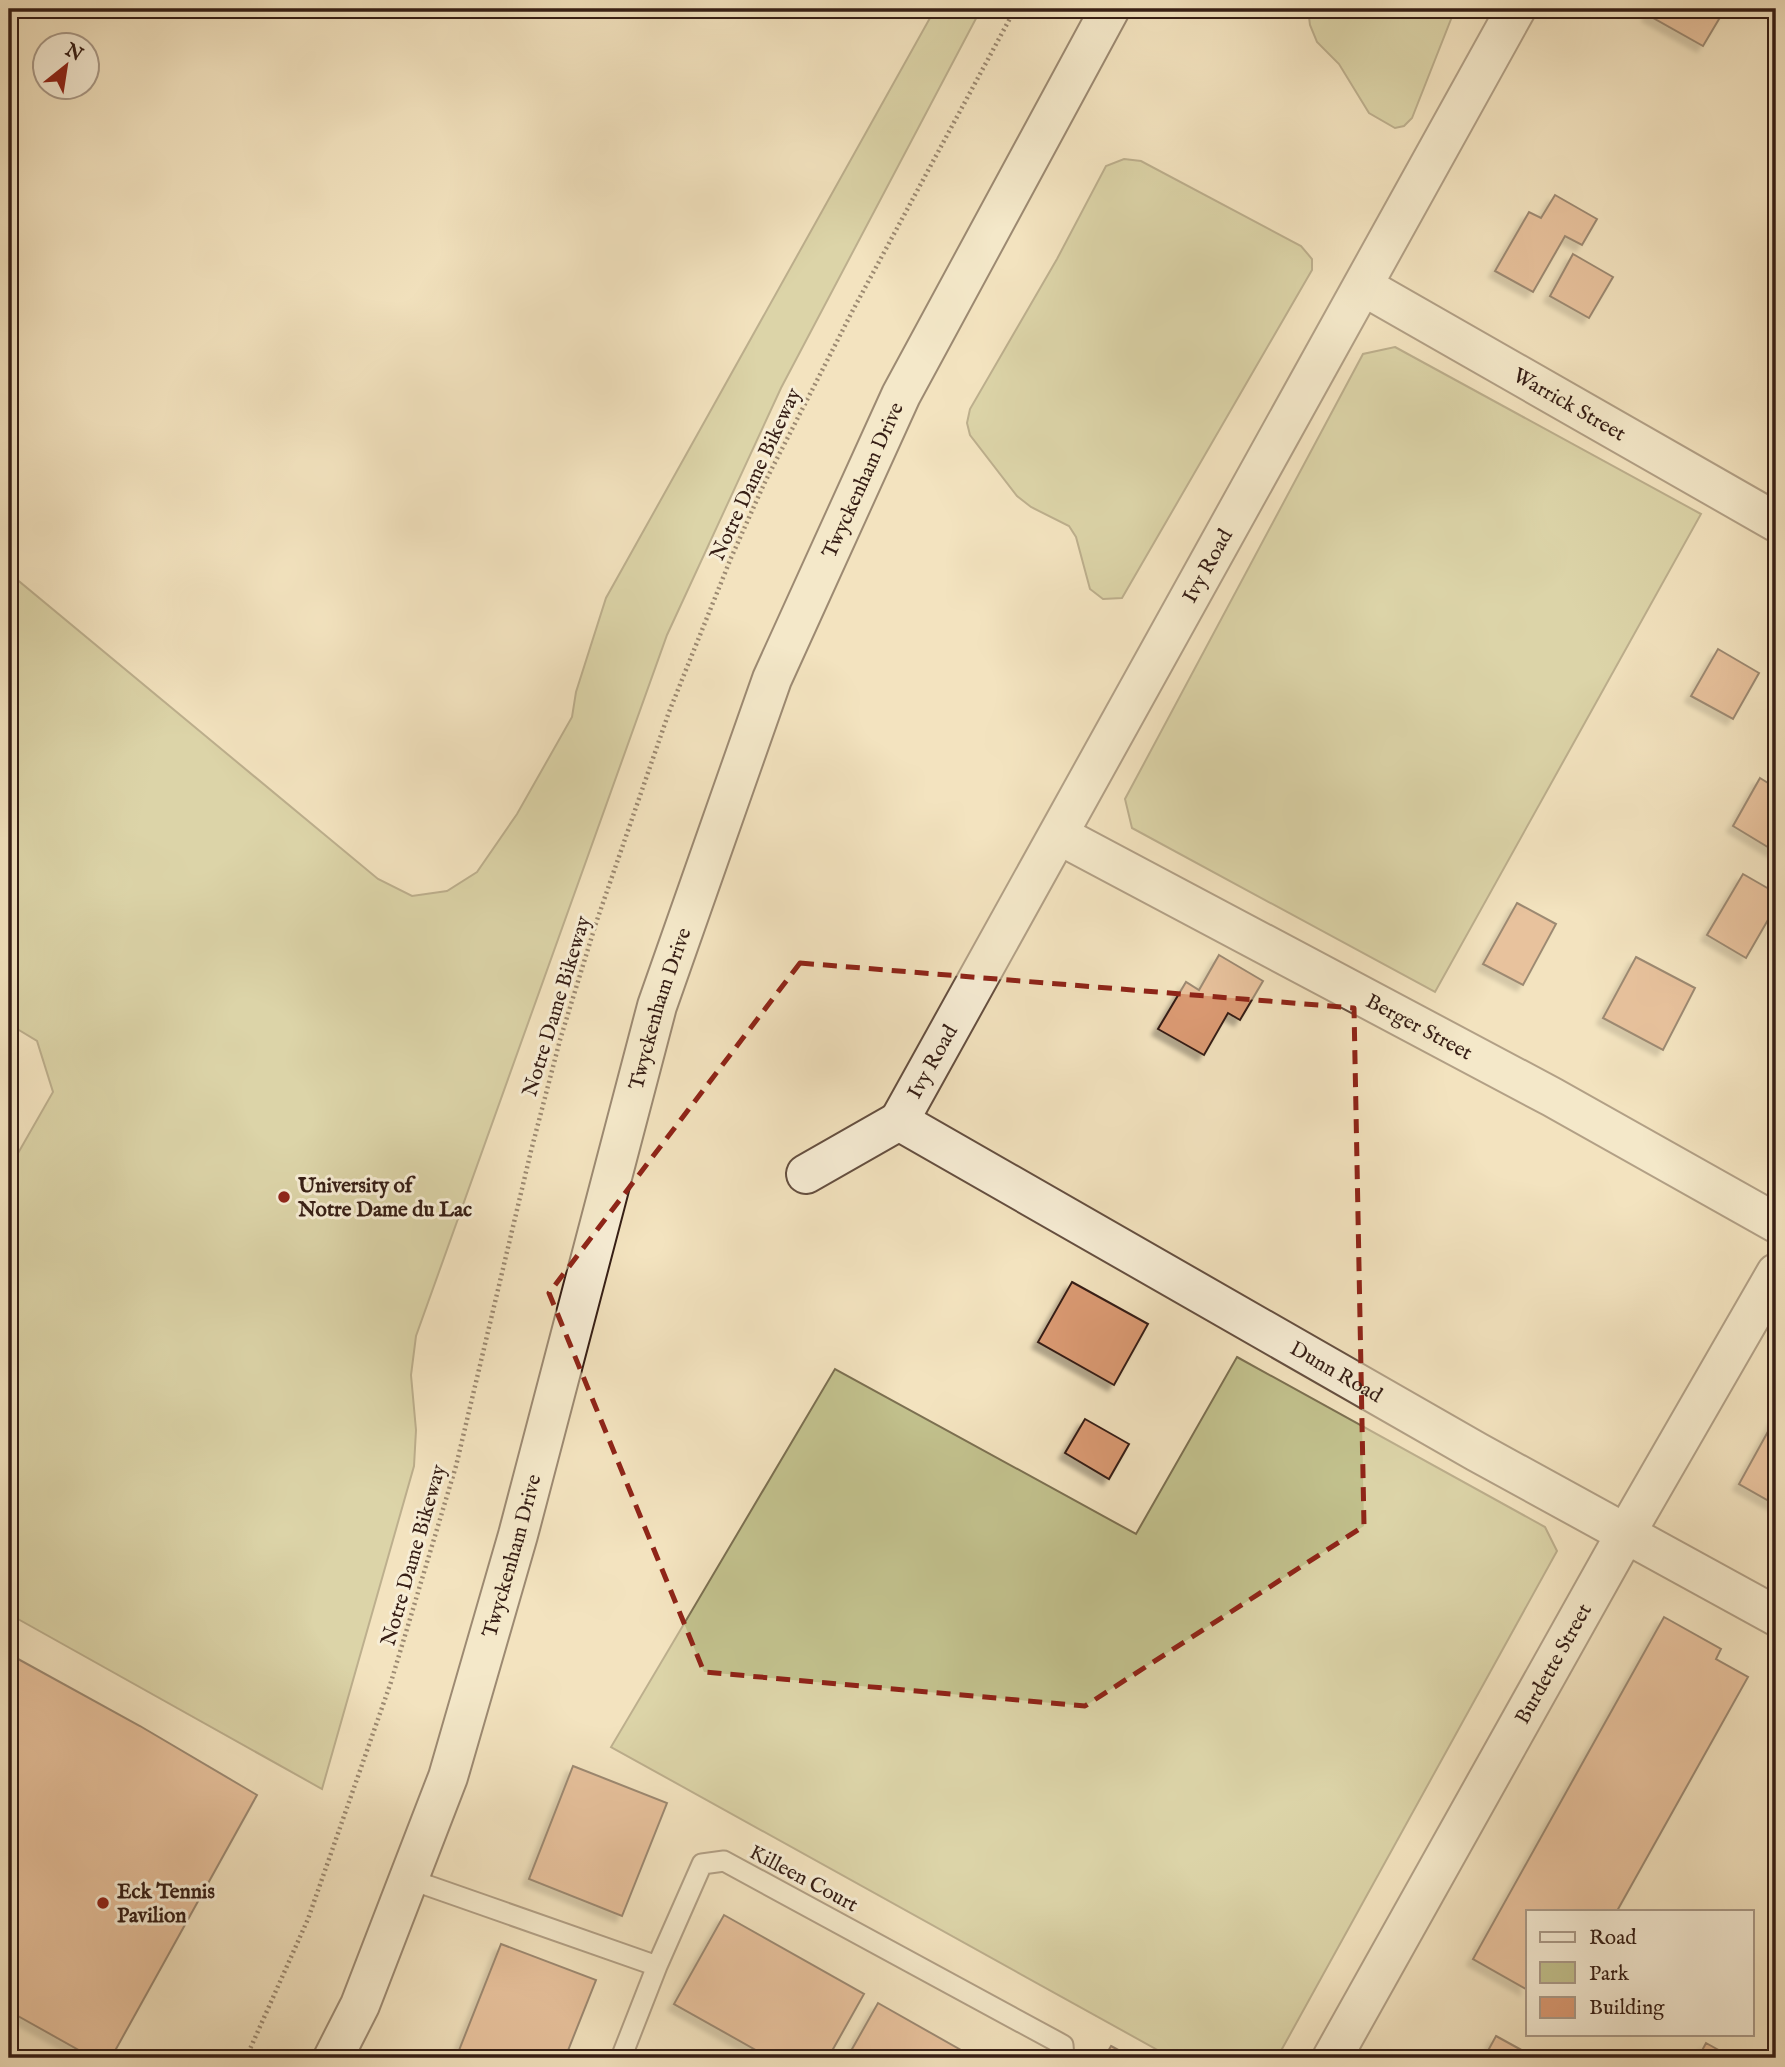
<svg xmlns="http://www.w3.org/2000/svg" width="1785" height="2067" font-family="'IM FELL English',serif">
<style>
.green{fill:#c2c18d;stroke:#7c7051;stroke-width:2}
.building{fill:#db9a73;stroke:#361e15;stroke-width:2;filter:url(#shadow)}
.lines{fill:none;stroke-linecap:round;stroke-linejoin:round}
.lane-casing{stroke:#654f40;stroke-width:23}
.street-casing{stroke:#654f40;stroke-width:42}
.secondary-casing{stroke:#361e15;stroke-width:42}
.path{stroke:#361e15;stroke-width:4.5;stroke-dasharray:2 3.5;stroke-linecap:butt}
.lane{stroke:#f7edd5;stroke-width:19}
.street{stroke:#f7edd5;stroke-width:38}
.secondary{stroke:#f7edd5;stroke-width:38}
.marked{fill:none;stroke:#8f2418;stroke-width:5;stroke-dasharray:14 9;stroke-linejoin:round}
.poi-dot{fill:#8f2418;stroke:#f7edd5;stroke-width:2.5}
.labels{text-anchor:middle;stroke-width:6;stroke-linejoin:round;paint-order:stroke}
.street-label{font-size:21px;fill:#361e15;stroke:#f7edd5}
.poi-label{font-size:21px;font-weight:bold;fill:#361e15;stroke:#f7edd5;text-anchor:start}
</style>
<defs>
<filter id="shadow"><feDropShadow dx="-6" dy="6" stdDeviation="2" flood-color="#0004"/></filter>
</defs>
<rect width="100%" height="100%" fill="#f3e3bf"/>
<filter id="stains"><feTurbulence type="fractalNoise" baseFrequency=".00286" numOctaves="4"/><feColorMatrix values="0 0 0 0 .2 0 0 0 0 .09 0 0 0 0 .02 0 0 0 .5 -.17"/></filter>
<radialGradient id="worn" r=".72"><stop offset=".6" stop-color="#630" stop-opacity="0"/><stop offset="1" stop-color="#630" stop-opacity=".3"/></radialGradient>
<path class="green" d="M935 9H981L781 388 667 635 416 1336 411 1375 416 1430 414 1466 322 1789 9 1614V1169L53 1092 37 1041 9 1024V573L378 879 412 896 447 891 477 872 517 814 572 717 576 692 606 598Z
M1308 9H1455L1412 118 1404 126 1395 128 1369 113 1339 64 1317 42 1310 25Z
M1124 159 1141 161 1301 246 1312 259V270L1122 598 1103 599 1090 589 1076 537 1069 526 1031 507 1017 496 970 435 967 423 970 409 1057 259 1106 166Z
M1395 347 1701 514 1435 992 1132 828 1125 799 1363 354Z
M1237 1357 1545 1527 1557 1551 1277 2058H1172L611 1747 835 1369 1136 1534Z"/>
<path class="building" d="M1651 9H1725L1703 46 1648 15Z
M1555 195 1597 219 1582 245 1565 236 1533 292 1495 271 1529 212 1541 218Z
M1573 254 1613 277 1589 318 1550 296Z
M1718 649 1759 673 1733 719 1691 696Z
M1760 778 1776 788V852L1733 826Z
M1743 874 1776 893V906L1746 958 1707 935Z
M1517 903 1556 924 1523 985 1483 964Z
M1219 955 1263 981 1240 1020 1228 1013 1204 1055 1158 1029 1186 982 1199 990Z
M1636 957 1695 988 1663 1050 1603 1018Z
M1072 1282 1148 1324 1114 1385 1038 1342Z
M1776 1417V1505L1739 1484Z
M1085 1419 1129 1444 1109 1479 1065 1453Z
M1664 1617 1721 1649 1716 1659 1748 1677 1617 1911H1528L1526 1989 1473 1959Z
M9 1654 140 1726 257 1795 111 2058H93L9 2011Z
M573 1766 667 1803 622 1916 529 1879Z
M724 1915 864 1994 828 2058H770L674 2004Z
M501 1944 596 1980 565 2058H456Z
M878 2003 975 2058H847Z
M1496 2036 1536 2058H1484Z
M1706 2043 1733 2058H1698Z
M1111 2046 1133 2058H1104Z"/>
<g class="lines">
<defs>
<path id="lane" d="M409 1879 657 1966 702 1864 724 1861 1063 2045 1064 2058
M621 2058 657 1966"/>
<g id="street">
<path id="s1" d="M1363 286 1776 522"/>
<path id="s2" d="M1059 835 1552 1097 1776 1223"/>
<path id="s3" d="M899 1121 1516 9"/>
<path id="s4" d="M899 1121 1477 1452 1776 1616"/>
<path d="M806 1174 899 1121"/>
<path id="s5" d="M1332 2058 1626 1533 1776 1273"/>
</g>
<g id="secondary">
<path id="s6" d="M333 2058 360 2005 448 1777 518 1535 657 1006 772 679 901 395 1110 9"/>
</g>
</defs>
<use href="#lane" class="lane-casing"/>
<use href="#street" class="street-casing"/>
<use href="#secondary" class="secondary-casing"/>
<path class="path" d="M246 2058 308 1919 391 1682 456 1466 531 1151 560 1040 596 923 669 712 731 558 764 484 853 310 1015 9"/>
<use href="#lane" class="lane"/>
<use href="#street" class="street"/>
<use href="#secondary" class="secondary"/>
</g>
<path d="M0 0H1785V2067H0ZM800 963 1354 1008 1364 1526 1085 1706 704 1672 549 1293Z" fill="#f3e3bf" fill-opacity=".55" fill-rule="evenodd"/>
<path class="marked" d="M800 963 1354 1008 1364 1526 1085 1706 704 1672 549 1293Z"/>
<g class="poi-dot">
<circle cx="284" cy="1197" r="7"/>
<circle cx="103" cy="1903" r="7"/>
</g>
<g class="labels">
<g class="street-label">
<text dy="7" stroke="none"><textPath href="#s1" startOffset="238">Warrick Street</textPath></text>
<text transform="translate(755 474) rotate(-65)" y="7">Notre Dame Bikeway</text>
<text dy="7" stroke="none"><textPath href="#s6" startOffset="1668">Twyckenham Drive</textPath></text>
<text dy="7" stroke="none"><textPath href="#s3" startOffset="635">Ivy Road</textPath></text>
<text transform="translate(556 1006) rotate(-73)" y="7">Notre Dame Bikeway</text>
<text dy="7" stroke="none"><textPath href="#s6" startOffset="1101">Twyckenham Drive</textPath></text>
<text dy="7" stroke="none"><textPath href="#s2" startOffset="408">Berger Street</textPath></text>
<text dy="7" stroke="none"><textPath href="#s3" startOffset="68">Ivy Road</textPath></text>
<text dy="7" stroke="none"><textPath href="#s4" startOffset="504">Dunn Road</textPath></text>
<text transform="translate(413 1555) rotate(-74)" y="7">Notre Dame Bikeway</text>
<text dy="7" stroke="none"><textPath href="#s6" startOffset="534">Twyckenham Drive</textPath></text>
<text dy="7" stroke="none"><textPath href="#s5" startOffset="452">Burdette Street</textPath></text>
<text transform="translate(804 1878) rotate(28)" y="7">Killeen Court</text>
</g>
<g class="poi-label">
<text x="298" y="1192">University of<tspan x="298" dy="24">Notre Dame du Lac</tspan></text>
<text x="117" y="1898">Eck Tennis<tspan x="117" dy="24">Pavilion</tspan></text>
</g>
</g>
<rect width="1785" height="2067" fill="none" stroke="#f3e3bf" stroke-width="35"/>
<rect x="10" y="10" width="1764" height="2046" fill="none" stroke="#361e15" stroke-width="3.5"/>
<rect x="18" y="18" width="1750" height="2032" fill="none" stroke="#361e15" stroke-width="2"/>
<rect x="1526" y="1910" width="228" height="126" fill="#f7edd5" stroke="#aa9a88" stroke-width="2"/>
<rect x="1540" y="1932" width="35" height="10" fill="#f7edd5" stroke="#aa9a88" stroke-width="2"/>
<text x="1589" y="1944" font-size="21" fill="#361e15">Road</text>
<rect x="1540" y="1962" width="35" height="21" fill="#c2c18d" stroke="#aa9a88" stroke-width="2"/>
<text x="1589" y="1980" font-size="21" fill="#361e15">Park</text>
<rect x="1540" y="1997" width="35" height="21" fill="#db9a73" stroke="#aa9a88" stroke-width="2"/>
<text x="1589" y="2014" font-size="21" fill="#361e15">Building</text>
<g transform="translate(66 66) rotate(30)"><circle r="33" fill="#f7edd5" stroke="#aa9a88" stroke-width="2"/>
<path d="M0-5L12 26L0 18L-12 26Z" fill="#8f2418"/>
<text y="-10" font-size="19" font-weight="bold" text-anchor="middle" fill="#361e15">N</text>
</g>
<rect width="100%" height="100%" filter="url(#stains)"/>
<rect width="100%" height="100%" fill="url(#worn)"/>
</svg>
